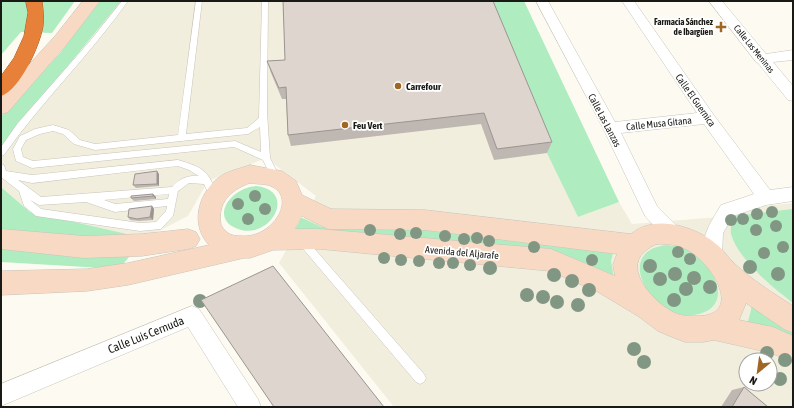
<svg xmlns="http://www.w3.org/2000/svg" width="794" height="408" font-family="'Asap Condensed',sans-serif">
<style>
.built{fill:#f2eedd;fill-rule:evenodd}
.green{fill:#afedc0}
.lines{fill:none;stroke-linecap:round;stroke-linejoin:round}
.service-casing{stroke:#c7c4bb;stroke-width:1}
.minor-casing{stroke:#c7c4bb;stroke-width:1}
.secondary-casing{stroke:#c7c4bb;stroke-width:1}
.motorway-casing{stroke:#9f5d2c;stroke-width:1}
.service{fill:#fff;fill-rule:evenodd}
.minor{fill:#fff;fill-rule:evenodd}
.secondary{fill:#f8d9c4;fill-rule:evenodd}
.motorway{fill:#e78139;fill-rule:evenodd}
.tree{fill:#829684}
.wall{fill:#bfb7b2}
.shaded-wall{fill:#9b9591}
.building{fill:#ded5cf;stroke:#9b9591}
.poi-dot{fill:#9f6624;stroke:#fff;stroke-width:1.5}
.labels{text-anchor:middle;stroke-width:3.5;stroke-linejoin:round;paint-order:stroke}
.far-poi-label{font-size:9px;font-weight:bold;fill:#191915;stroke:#fff;text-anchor:end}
.far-street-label{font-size:9px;fill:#191915;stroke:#fff}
.poi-label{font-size:10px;font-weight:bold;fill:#191915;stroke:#fff;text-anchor:start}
.street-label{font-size:10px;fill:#191915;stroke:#fff}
.near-street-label{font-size:12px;fill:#191915;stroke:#fff}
</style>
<rect width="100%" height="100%" fill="#fdfbf1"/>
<path class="built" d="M121 1H486L578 217 619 202 632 224 732 216 727 210 793 203V407H394L279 263 316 196 266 158 208 181 188 216 145 238 30 212 1 187V148ZM746 360H770V384H746Z"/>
<path class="green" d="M1 1H75L52 33 21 32 1 55Z
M98 1H121L1 148V116L61 52Z
M486 1H524L619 202 578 217 547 153Z
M256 186C298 190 271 241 238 229 209 219 230 188 256 186Z
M1 187 30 212 145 238 119 269 1 262Z
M793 209V303C773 288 738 259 731 234 730 229 732 221 733 216Z
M300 217 322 227 352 229 429 230 614 249 611 261 614 279 293 230 298 224Z
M667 245C676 246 686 247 694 253 717 269 734 309 694 315 654 321 610 251 667 245Z
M752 299 793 328V339L747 325 751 310Z"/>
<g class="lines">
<defs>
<path id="service" d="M122 1H128C90 55 42 101 4 155L1 156V147L18 123 90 41Z
M196 1H202L186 134 247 128 259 118 262 1H268L267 112 270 158 280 178 279 181H273L263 160 234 147 32 168 16 161 13 149 20 136 35 129 53 125 69 130 80 140 95 144 178 135ZM260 127 261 152 235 141 33 161 23 157 21 149 26 140 40 134 53 131 63 134 74 144 95 150 248 134Z
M178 160C205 168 208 171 218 196L217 199H211L204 184 189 183 181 189 178 191 173 216 161 229 140 231 36 216 24 206 19 191 1 177V164L4 165 6 171 32 175ZM178 166 189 170 199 176C188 175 179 179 172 187L41 197 18 180 32 183ZM169 194 168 199 115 204 104 200ZM30 200 39 205 86 202 115 212 167 206 166 211 156 222 140 223 41 209Z
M302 237 305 238 424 374 426 378 424 382 420 384 416 382 299 244 297 241 299 238Z"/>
<path id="minor" d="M536 1H548L615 122 697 113 622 1H634L713 114 770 190 793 187V201L766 205 733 216 723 233 722 255 719 261 713 263 707 261C697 241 711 222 721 205L754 194 704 124 621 133 657 206 679 228 682 234 679 240 673 242 667 240 645 216 603 128Z
M709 1H722L766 54 793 50V60L773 62 793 86V101L788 100 758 63 756 62Z
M192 306 199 309 258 399 261 407H238L188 327 1 406V384Z"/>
<path id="secondary" d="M83 1H100L67 44 8 112 1 114V95L55 36Z
M250 165 282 171 296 181 302 195 331 209 425 210 631 234C654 214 695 226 716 244 724 250 728 258 735 264 752 280 773 293 793 306V333L784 329 746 303 739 320 773 327 793 336V362L771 353 714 340 703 342H685L667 335 658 331 638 316 598 292 550 271 320 249 273 250 250 258H244L128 285 87 291 1 295V271L87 269 128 263 209 245C190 225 198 194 218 178 227 171 239 169 250 165ZM250 183C256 184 263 184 268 185 300 195 273 239 241 236 232 236 226 234 221 225 217 203 230 190 250 183ZM302 216 328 229 425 230 617 254 613 265 615 276 551 249 320 229H295ZM657 244C665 244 674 244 681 247 709 256 748 317 696 316 688 316 682 316 675 313 656 304 623 271 644 252 649 248 651 246 657 244Z
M1 229 84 236 142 234 188 229 196 232 200 239 196 246 188 249 142 256 84 258 1 249Z"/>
<path id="motorway" d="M26 1H42C43 9 44 17 43 26 40 45 20 90 1 96V76L14 58 24 36 28 13Z"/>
</defs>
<use href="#service" class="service-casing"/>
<use href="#minor" class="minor-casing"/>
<use href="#secondary" class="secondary-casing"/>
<use href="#motorway" class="motorway-casing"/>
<use href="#service" class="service"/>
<use href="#minor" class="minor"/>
<use href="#secondary" class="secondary"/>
<use href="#motorway" class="motorway"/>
</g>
<g class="tree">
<circle cx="255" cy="196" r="6"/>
<circle cx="238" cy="204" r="6"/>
<circle cx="265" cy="209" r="6"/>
<circle cx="772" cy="212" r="6"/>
<circle cx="757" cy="214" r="6"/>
<circle cx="248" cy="219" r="6"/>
<circle cx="743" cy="219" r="6"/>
<circle cx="731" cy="220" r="6"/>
<circle cx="776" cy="226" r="6"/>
<circle cx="370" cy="230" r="6"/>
<circle cx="756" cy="230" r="6"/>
<circle cx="416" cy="233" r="6"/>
<circle cx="400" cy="234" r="6"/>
<circle cx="445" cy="236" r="6"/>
<circle cx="477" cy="238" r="6"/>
<circle cx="464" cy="239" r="6"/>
<circle cx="489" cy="241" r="6"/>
<circle cx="534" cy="247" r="6"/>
<circle cx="783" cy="247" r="6"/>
<circle cx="678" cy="252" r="6"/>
<circle cx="764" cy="253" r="6"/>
<circle cx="384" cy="258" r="6"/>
<circle cx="690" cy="259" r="6"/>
<circle cx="401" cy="260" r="6"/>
<circle cx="592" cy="260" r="6"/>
<circle cx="419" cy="261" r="6"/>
<circle cx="439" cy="263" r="6"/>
<circle cx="453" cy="263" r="6"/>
<circle cx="470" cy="265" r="6"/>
<circle cx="650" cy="266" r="7"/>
<circle cx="750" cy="267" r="7"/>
<circle cx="490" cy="268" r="7"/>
<circle cx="675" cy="274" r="7"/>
<circle cx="778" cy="274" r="7"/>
<circle cx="554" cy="275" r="7"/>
<circle cx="694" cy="278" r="7"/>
<circle cx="660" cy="279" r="7"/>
<circle cx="572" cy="281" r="7"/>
<circle cx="710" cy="287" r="7"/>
<circle cx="686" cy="289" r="7"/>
<circle cx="589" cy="290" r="7"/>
<circle cx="527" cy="295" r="7"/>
<circle cx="543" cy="297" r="7"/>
<circle cx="674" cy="300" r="7"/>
<circle cx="200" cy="301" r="7"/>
<circle cx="557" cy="302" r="7"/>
<circle cx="578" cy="305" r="7"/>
<circle cx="634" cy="349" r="7"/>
<circle cx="767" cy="353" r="7"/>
<circle cx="785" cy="360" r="7"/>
<circle cx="644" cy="362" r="7"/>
<circle cx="780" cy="379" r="7"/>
</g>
<path class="wall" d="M283 1 552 142 547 153 494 160 481 124 291 146 288 135 286 99H282L271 73 267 61 285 60Z
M159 174V186L136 188 133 185Z
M153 194 156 197V199L134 201 131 198Z
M152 206 154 209 153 220 139 221 130 220 128 217Z
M744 387 768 407H721L732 390Z"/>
<path class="shaded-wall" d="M157 171 159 174V186L157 184Z
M153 194 156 197V199L153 196Z
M152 206 154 209 153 220 150 217Z"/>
<path class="building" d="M283 1H493L552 142 497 149 484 113 288 135 286 87 279 88 267 61 285 60Z
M157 171V184L133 185 135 174Z
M153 194V196L131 198V196Z
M152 206 150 217 137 219 128 217 129 209Z
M273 266 384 407H274L201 300Z
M744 387 768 407H732Z"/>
<g class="poi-dot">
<path d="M719 21h4v4h4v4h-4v4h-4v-4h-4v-4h4z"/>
<circle cx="398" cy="86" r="4"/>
<circle cx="345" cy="125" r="4"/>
</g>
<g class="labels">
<g class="far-poi-label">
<text x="713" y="25">Farmacia Sánchez<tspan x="713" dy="10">de Ibargüen</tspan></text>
</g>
<g class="far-street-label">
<text transform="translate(754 49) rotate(51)" y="3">Calle Las Meninas</text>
</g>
<g class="poi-label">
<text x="406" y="90">Carrefour</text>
<text x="353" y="129">Feu Vert</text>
</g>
<g class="street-label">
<text transform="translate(696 100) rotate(55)" y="4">Calle El Guernica</text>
<text transform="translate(605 120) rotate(62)" y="4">Calle Las Lanzas</text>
<text transform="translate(659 123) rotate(-6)" y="4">Calle Musa Gitana</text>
<text transform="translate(462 252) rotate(5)" y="4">Avenida del Aljarafe</text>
</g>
<g class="near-street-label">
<text transform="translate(146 335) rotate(-22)" y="4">Calle Luis Cernuda</text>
</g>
</g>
<rect width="794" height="408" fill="none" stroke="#191915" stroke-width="4"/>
<g transform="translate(758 372) rotate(209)"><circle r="19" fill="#ffffff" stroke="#a3a3a1"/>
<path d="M0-3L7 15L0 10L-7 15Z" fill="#9f6624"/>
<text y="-6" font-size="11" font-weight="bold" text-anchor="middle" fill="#191915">N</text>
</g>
</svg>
